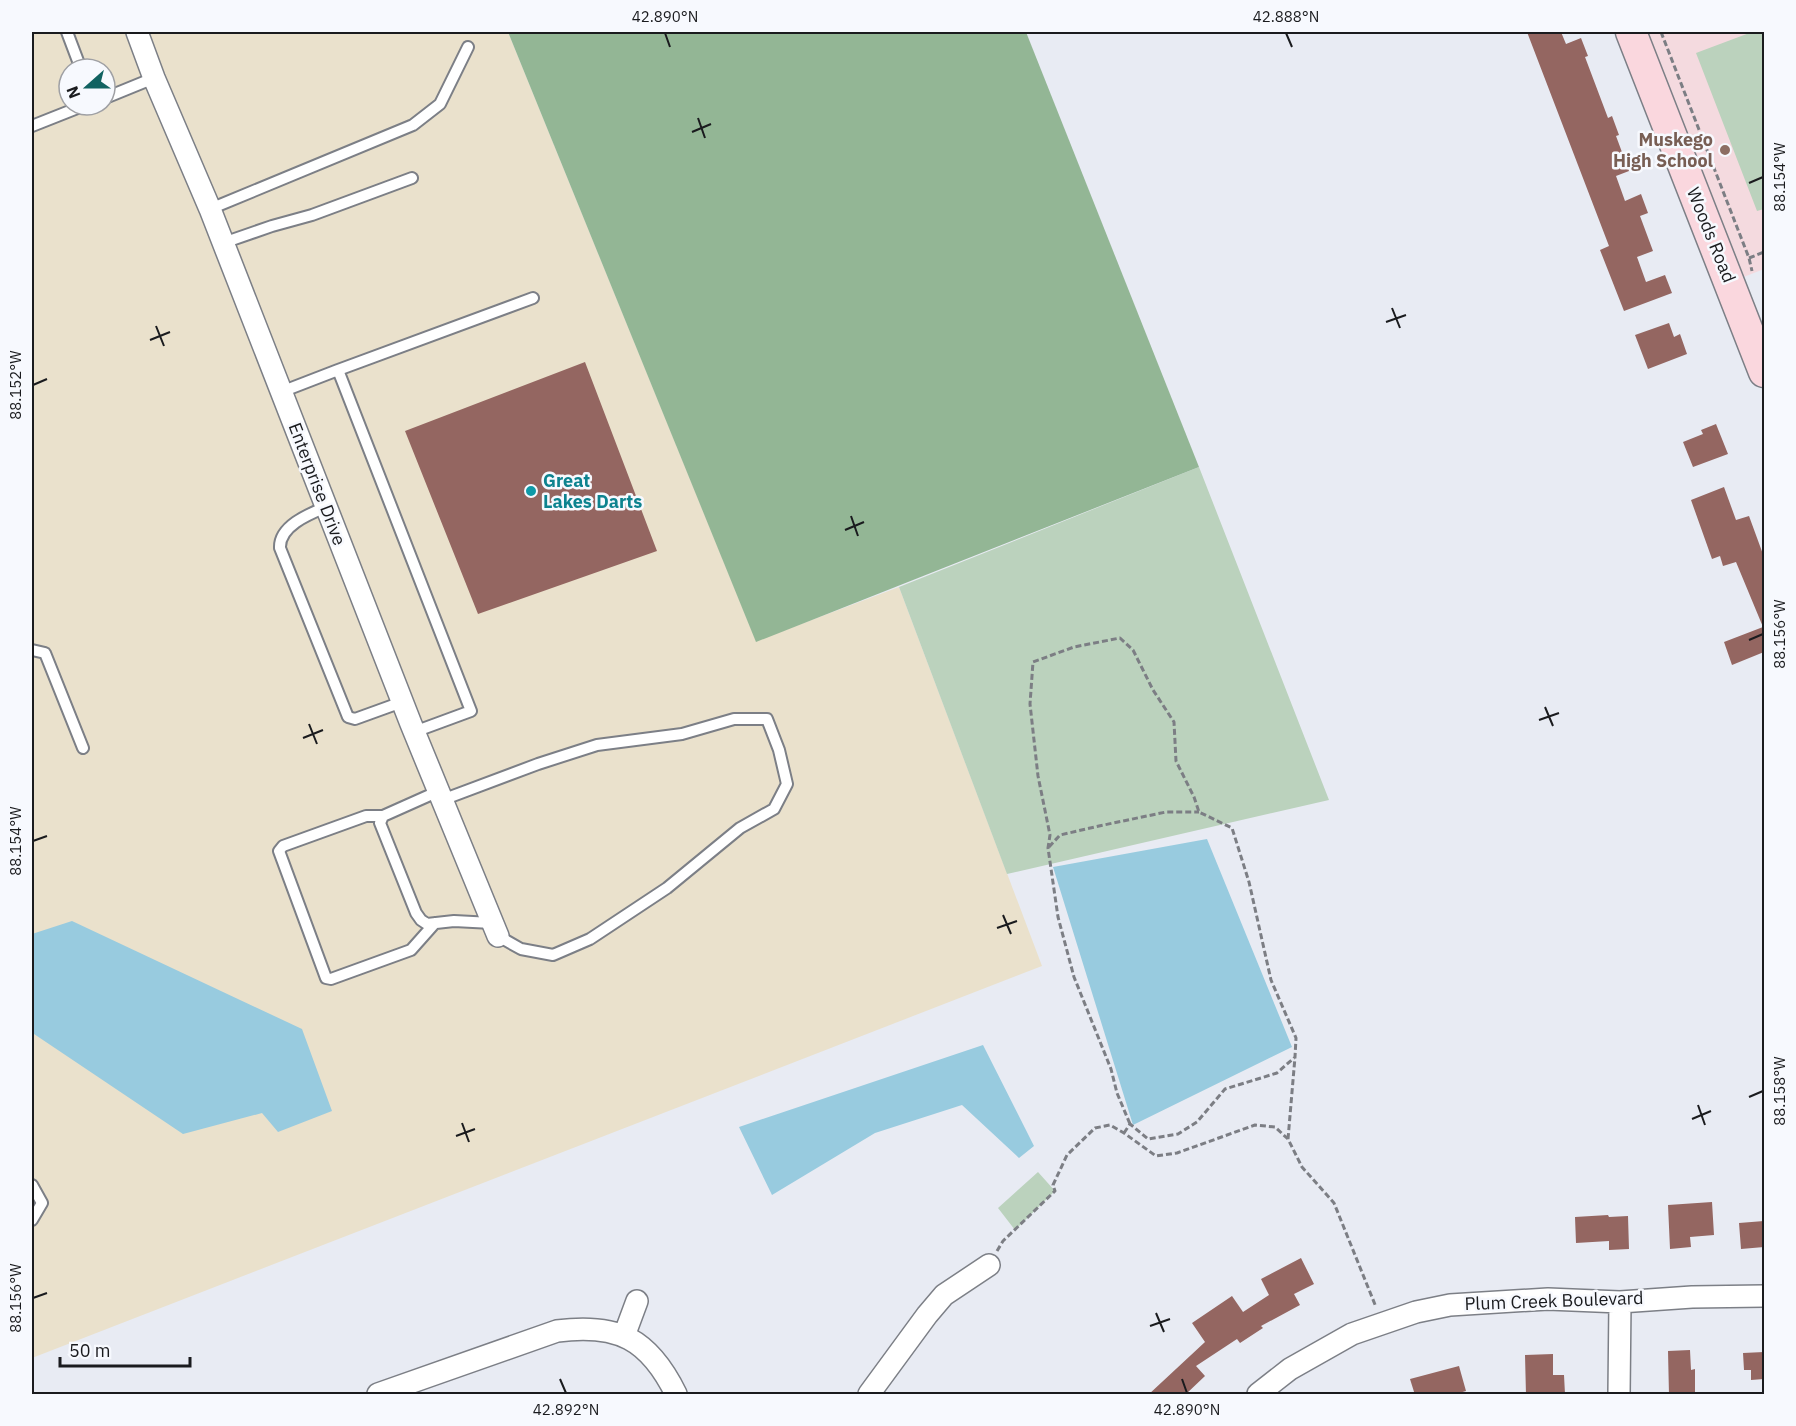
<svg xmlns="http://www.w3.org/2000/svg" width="1796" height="1426" font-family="'IBM Plex Sans',sans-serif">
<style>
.industrial{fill:#eae1cc;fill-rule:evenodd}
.education{fill:#f4dadf}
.green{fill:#bbd2bd}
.forest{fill:#93b695}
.water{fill:#98cbdf}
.building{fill:#946661}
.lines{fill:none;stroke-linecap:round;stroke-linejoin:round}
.lane-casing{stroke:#7c7f86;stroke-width:14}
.street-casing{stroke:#7c7f86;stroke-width:24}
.secondary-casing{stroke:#7c7f86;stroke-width:33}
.path{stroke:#7c7e84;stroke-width:3;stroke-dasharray:6 3;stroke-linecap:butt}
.lane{stroke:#fff;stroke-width:10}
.street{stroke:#fff;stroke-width:21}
.secondary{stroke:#fad7de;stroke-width:30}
.ticks{fill:none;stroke:#1a1b1e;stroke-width:2}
.education-dot{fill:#8d6e63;stroke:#f7f9fe;stroke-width:2}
.culture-dot{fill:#0f9aa8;stroke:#f7f9fe;stroke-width:2}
.labels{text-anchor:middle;stroke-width:5;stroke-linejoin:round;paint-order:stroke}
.education-label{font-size:18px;font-weight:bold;fill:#785e54;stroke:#f7f9fe;text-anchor:end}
.street-label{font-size:18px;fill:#1a1b1e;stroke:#f7f9fe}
.culture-label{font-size:18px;font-weight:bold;fill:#0d838f;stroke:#f7f9fe;text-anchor:start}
.neatline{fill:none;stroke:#1a1b1e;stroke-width:2}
.ticks-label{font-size:15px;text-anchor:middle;fill:#1a1b1e}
</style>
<rect width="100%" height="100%" fill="#e8ebf3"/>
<path class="industrial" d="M32 32H508L756 641 899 587 1042 966 32 1358ZM69 69H105V105H69Z"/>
<path class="education" d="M1640 32H1764V269L1736 280Z"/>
<path class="green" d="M1752 32H1764V209L1757 211 1696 53Z
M1199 467 1329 800 1007 874 899 587Z
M1038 1172 1055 1191 1015 1230 998 1208Z"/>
<path class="forest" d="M508 32H1026L1199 467 756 642Z"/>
<path class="water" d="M1207 839 1292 1047 1133 1125 1053 867Z
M72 921 302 1029 332 1111 278 1132 262 1113 183 1134 34 1034 32 1031V934Z
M983 1045 1034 1146 1019 1158 962 1105 875 1133 772 1195 739 1127Z"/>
<path class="building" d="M1527 32H1561L1566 44 1581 38 1588 56 1585 57 1608 118 1612 116 1619 135 1616 136 1629 171 1616 176 1625 201 1641 194 1648 213 1640 216 1653 251 1637 257 1646 282 1665 275 1672 293 1624 311 1600 250 1609 246Z
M1669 323 1674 337 1680 334 1687 354 1648 369 1635 335Z
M585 362 657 551 478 614 405 431Z
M1716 424 1728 454 1693 467 1683 442 1703 434 1701 430Z
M1724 487 1736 520 1749 516 1764 557V652L1732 665 1724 642 1763 627 1736 562 1723 566 1720 556 1712 559 1691 500Z
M1712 1202 1714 1235 1690 1237 1691 1247 1670 1249 1668 1205Z
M1608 1215 1609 1217 1628 1216 1629 1249 1609 1250V1241L1576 1243 1575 1217Z
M1764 1221V1247L1741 1249 1739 1223Z
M1301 1258 1314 1284 1294 1294 1300 1305 1261 1326 1263 1328 1240 1343 1237 1339 1196 1366 1205 1376 1185 1395H1148L1205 1342 1192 1323 1232 1296 1243 1312 1269 1295 1261 1279Z
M1690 1350 1691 1370 1695 1369V1395H1669L1668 1351Z
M1764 1352V1379L1751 1380V1370H1744L1743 1353Z
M1553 1354V1375H1564L1565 1394 1526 1395 1525 1355Z
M1459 1366 1466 1391 1452 1395H1415L1410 1379Z"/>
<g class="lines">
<defs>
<path id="lane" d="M67 32 81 69
M105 98 154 78
M32 126 85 105
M210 209 413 125 440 104 468 47
M223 243 272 226 312 215 412 178
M338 370 533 298
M281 392 338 370 471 711 414 732
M326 507C309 514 279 526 280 548L348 717 355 719 402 702
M32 650 45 653 83 748
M442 800 538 764 597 745 682 734 734 719H767L779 750 787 784 774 809 740 828 667 888 590 939 553 955 521 949 498 936
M383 816 380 823 416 913 421 920 427 924 454 921 492 923
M435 923 411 950 331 979 326 978 279 851 283 846 366 816H383L439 791
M32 1185 42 1203 32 1220"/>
<path id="street" d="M137 32 154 78 210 209 411 724 498 936
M624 1336 637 1301
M378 1394 557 1331C618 1323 649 1339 676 1394
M869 1394 927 1315 944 1295 989 1265
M1258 1394 1290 1369 1352 1334 1416 1312 1450 1305 1548 1299 1620 1302 1692 1297 1764 1296
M1619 1394 1620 1302"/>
<path id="secondary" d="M1631 32 1764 372"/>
</defs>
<use href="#lane" class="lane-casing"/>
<use href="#street" class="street-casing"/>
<use href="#secondary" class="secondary-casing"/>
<path class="path" d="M1661 32 1749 258 1752 271
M1749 258 1764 252
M1049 847 1060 835 1099 826 1166 812H1199
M1124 1133 1130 1124 1148 1139 1178 1134 1197 1122 1225 1089 1277 1073 1295 1057 1296 1038 1271 980 1249 882 1232 828 1199 812 1194 797 1176 761 1174 722 1153 690 1133 650 1120 638 1074 647 1033 662 1030 704 1038 776 1050 835 1048 848 1058 917 1074 977 1111 1069 1117 1093 1130 1124
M1288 1139 1295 1057
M997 1251 1003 1241 1055 1191 1053 1185 1067 1155 1095 1128 1110 1125 1124 1133 1156 1156 1177 1153 1255 1125 1275 1127 1288 1139 1302 1167 1334 1203 1376 1307"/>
<use href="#lane" class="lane"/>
<use href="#street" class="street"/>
<use href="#secondary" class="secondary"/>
</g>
<path class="ticks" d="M665 33 670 47M1286 33 1292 47M698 118 705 138M692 132 711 124M1749 183 1763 177M1392 308 1400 328M1386 322 1406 315M156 326 164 346M150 340 170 332M33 385 47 379M851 516 858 536M845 530 864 522M1749 640 1763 634M1545 707 1553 726M1539 720 1559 713M309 724 317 744M303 738 323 730M33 841 47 836M1003 915 1011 934M997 928 1017 921M1749 1097 1763 1091M1698 1105 1705 1125M1692 1119 1711 1111M462 1123 469 1142M456 1136 475 1129M33 1298 47 1293M1156 1313 1164 1332M1150 1326 1170 1319M560 1379 566 1393M1182 1379 1187 1393"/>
<circle class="education-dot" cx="1725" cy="150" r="6"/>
<circle class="culture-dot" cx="531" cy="491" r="6"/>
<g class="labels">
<g class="education-label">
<text x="1713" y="146">Muskego<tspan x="1713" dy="21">High School</tspan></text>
</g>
<g class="street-label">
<text transform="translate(1711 235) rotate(68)" y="6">Woods Road</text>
<text transform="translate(317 484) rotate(69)" y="6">Enterprise Drive</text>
<text transform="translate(1554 1301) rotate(-2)" y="6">Plum Creek Boulevard</text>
</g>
<g class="culture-label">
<text x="543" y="487">Great<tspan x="543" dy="21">Lakes Darts</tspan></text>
</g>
</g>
<rect width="1796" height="1426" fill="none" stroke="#f7f9fe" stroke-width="66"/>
<g transform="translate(87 87) rotate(249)"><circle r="28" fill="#f7f9fe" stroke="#9fa0a4" stroke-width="1.5"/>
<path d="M0-4.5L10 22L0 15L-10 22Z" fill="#116261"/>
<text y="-9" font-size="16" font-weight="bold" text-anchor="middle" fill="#1a1b1e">N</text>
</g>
<path d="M60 1357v9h130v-9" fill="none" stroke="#1a1b1e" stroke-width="3"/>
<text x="69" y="1357" font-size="18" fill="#1a1b1e" stroke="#f7f9fe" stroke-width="4.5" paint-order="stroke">50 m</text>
<rect x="33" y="33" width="1730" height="1360" class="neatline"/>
<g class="ticks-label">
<text x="665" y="22">42.890°N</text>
<text x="1286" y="22">42.888°N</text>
<text transform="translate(1780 177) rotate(-90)" y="5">88.154°W</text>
<text transform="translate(16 385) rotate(-90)" y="5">88.152°W</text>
<text transform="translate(1780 634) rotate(-90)" y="5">88.156°W</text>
<text transform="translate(16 841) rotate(-90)" y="5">88.154°W</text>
<text transform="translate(1780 1091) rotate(-90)" y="5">88.158°W</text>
<text transform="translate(16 1298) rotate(-90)" y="5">88.156°W</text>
<text x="566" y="1415">42.892°N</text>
<text x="1187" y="1415">42.890°N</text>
</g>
</svg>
